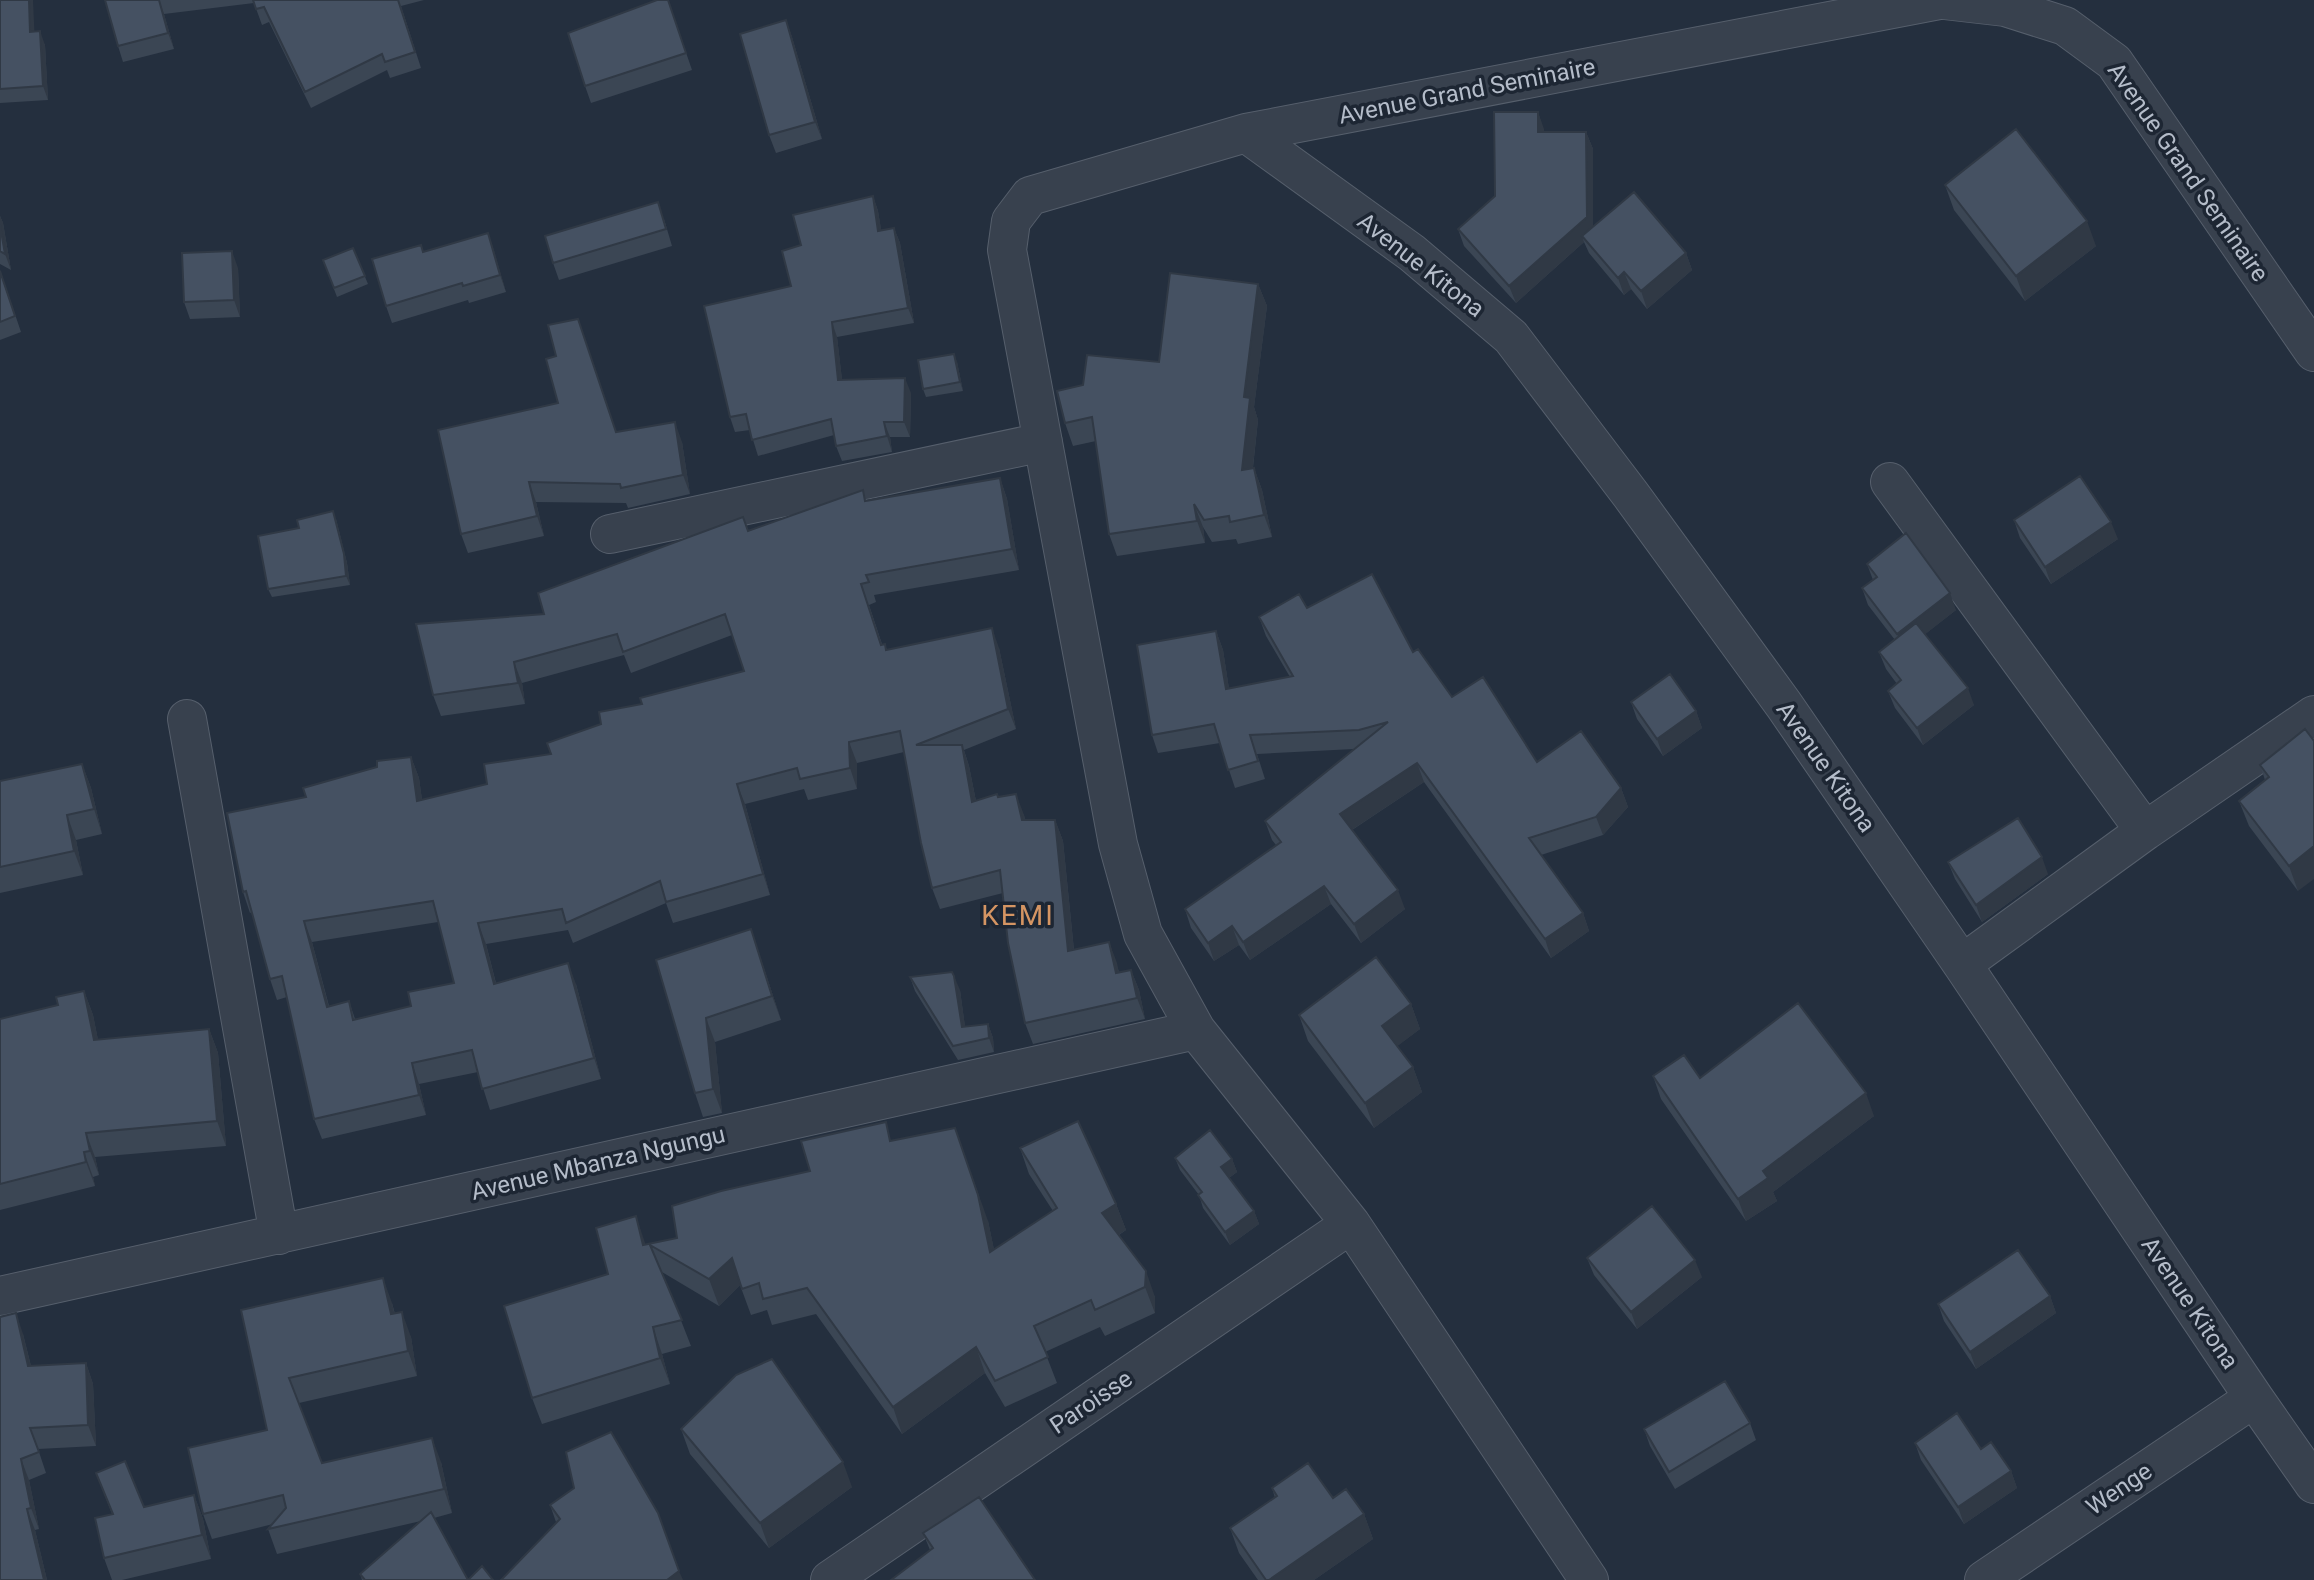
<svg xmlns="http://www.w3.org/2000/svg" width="2314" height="1580" font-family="Roboto,sans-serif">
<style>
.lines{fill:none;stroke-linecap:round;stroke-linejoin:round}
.street-casing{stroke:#565f6c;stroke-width:40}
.street{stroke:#38414e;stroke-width:38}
.wall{fill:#3b4654;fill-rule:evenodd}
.shaded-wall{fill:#303945}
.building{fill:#455162;stroke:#303945;stroke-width:2;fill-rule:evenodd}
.labels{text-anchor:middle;stroke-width:7;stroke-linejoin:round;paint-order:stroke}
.street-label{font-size:24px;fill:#b4bcc9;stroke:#1d2633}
.quarter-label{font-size:28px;letter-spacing:2px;fill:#d59563;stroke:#1d2633}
</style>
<rect width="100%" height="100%" fill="#242f3e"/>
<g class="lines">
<defs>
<path id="street" d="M1944 0 2005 7 2065 26 2114 62 2314 352
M1246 133 1412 253 1511 337 1631 495 1784 705 1962 964 2254 1398 2314 1484
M1890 482 2145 831
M610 534 1043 442
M187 719 279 1235
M1962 964 2145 831 2314 715
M0 1296 1196 1030
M830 1580 1351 1224
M1589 1580 1351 1224 1196 1030 1143 934 1118 844 1007 250 1011 221 1030 196 1246 133 1939 0
M1984 1580 2254 1398"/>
</defs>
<use href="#street" class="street-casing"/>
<use href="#street" class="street"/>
</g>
<path class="wall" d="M0 0 34 31 45 45 48 100 0 103Z
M105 0H424L401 6 421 68 390 78 387 70 311 108 269 22 262 25 254 3 164 14 174 49 123 62 118 46Z
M668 0 692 70 591 103 585 86Z
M786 20 792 37 822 139 776 153 769 135Z
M1538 112 1544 132H1586L1593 149V227L1686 253 1692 270 1647 309 1631 289 1624 295 1589 253 1584 242 1516 303 1464 246 1458 229 1495 196Z
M1945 185 2096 246 2025 301 1954 210Z
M873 196 878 211 881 230 894 228 900 243 914 323 837 337 842 380 911 393 910 437H890L892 452 842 461 836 446 834 435 758 456 750 430 735 432 730 417 791 286 801 245Z
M0 216 3 223 11 270 0 264Z
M664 219 672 246 559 280 553 263Z
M488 233 506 292 469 303 468 300 392 323 386 306 424 252Z
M353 248 368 284 337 297 323 260Z
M238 268 240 317 190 319 184 302Z
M0 270 21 332 0 340Z
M1258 284 1267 306 1254 407 1258 420 1253 468H1254L1262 490 1272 537 1238 544 1236 539 1212 542 1203 527 1205 543 1117 556 1109 534 1096 441 1073 446 1065 423 1083 385 1159 362Z
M957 362 963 391 926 397 923 389Z
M438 430 617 432 682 442 690 494 628 508 626 503 536 502 544 536 468 553 461 534Z
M1000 478 1007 499 1019 570 874 595 876 602 869 605 882 644 887 649 999 648 1016 729 964 750 969 766 976 801 998 797 1024 815 1025 820H1055L1063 841 1074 950 1109 942 1119 972 1131 970 1139 990 1145 1019 1033 1044 1025 1023 1003 893 940 909 932 888 904 752 857 763V789L808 800 804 789 745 804 770 895 673 923 666 903 573 943 568 930 486 944 496 983 576 984 601 1079 490 1110 478 1072 419 1084 426 1115 322 1139 314 1119 287 997 277 1000 270 979 252 912 250 913 243 892 306 797 411 757 419 778 422 800 487 784 551 754 601 724 642 704 744 671 732 635 631 673 624 655 522 683 525 704 441 716 433 695 544 614 748 531 867 501ZM438 922 454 983 411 1006 355 1019 349 1001 329 1006 312 942Z
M336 519 347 563 350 585 272 597 268 589 299 528Z
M2014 520 2118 539 2051 584 2020 538Z
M1867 564 1956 610 1925 634 1974 705 1923 745 1895 708 1888 691 1897 684 1886 669 1879 652 1895 640 1868 605 1862 588 1873 580Z
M1307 608 1413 652 1452 697 1537 762 1621 788 1628 807 1603 835 1541 855 1583 913 1589 931 1551 958 1424 782 1352 830 1405 909 1361 943 1331 904 1250 960 1239 945 1214 961 1191 928 1185 909 1276 845 1272 840 1265 821 1354 749 1257 754 1265 779 1235 788 1220 743 1158 753 1152 735 1216 631 1223 650 1229 689 1290 677 1266 636 1259 617Z
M1631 702 1696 711 1702 728 1663 756 1637 719Z
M2314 741 2298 891 2249 826 2239 801 2265 780 2260 765Z
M82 764 91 788 102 834 76 840 83 875 0 893V781Z
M1948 862 2048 874 1982 922 1955 879Z
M759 953 781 1020 715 1042 722 1113 703 1117 695 1093 656 960Z
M910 977 960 990 965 1027 988 1024 993 1038 994 1052 958 1060 915 991Z
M84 991 93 1015 98 1040 209 1029 218 1053 226 1146 95 1157 99 1175 93 1177 95 1186 0 1210V1019L58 1005Z
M1411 1004 1420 1029 1397 1046 1413 1067 1422 1092 1374 1128 1308 1041 1299 1015Z
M1653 1076 1700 1078 1874 1116 1773 1192 1777 1201 1746 1221 1661 1099Z
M893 1140 988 1221 994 1250 1053 1211 1029 1174 1020 1148 1116 1204 1126 1230 1119 1235 1155 1297V1313L1105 1336 1100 1327 1045 1352 1057 1383 1005 1407 985 1373 902 1434 816 1314 772 1325 767 1310 751 1315 740 1285 719 1306 662 1272 691 1346 662 1354 670 1384 542 1424 532 1398 608 1274 646 1244 677 1238 810 1171Z
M1175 1158 1232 1159 1237 1172 1229 1178 1254 1211 1259 1224 1230 1245 1203 1208 1199 1195 1180 1170Z
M1587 1258 1702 1277 1637 1329 1594 1275Z
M2050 1296 2056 1313 1976 1369 1944 1321 1938 1304Z
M392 1303 395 1314 411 1337 417 1376 299 1403 322 1463 441 1462 452 1513 434 1518 468 1580H493H362L360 1574 421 1521 277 1554 268 1529 273 1524 212 1539 203 1514 267 1430 241 1310Z
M23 1334 31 1366 86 1363 93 1384 96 1446 38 1449 46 1473 29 1480 39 1529 35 1530 47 1580H0Z
M1750 1423 1756 1440 1675 1489 1650 1446 1644 1429Z
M681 1429 852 1487 769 1548 690 1454Z
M1915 1443 1981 1449 2011 1471 2017 1488 1964 1524 1921 1460Z
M96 1473 144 1507 194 1495 203 1519 211 1559 122 1580H112L104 1558 112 1514Z
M1272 1488 1333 1498 1364 1514 1373 1539 1314 1580H1258L1239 1553 1230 1528 1275 1498Z
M550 1505 658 1513 556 1522Z
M923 1533 1035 1580 930 1550Z"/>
<path class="shaded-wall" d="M29 0H33L35 45 30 32Z
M159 0 164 14 174 49 168 33Z
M786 20 792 37 822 139 815 122Z
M40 31 45 45 48 100 43 86Z
M1538 112 1544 129 1545 150 1538 132Z
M1586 132 1593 149V234L1582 236 1584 242 1516 303 1509 286Z
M873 196 878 211 884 246 878 231Z
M0 216 3 223 11 270 5 254 0 225Z
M2087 221 2096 246 2025 301 2016 276Z
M894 228 900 243 914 323 908 308Z
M488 233 494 250 506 292 500 275Z
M232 251 238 268 240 317 234 300Z
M1686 253 1692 270 1647 309 1641 291Z
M1624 272 1631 289 1624 295 1618 278Z
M1258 284 1267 306 1254 407 1258 420 1250 493 1242 470 1244 397Z
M832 322 837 337 844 396 838 380Z
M954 354 957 362 963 391 960 382Z
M905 378 911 393 910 437 904 422Z
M675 422 682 442 690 494 683 475Z
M884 422 890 437 892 452 887 436Z
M1254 468 1262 490 1272 537 1264 515Z
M1000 478 1007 499 1019 570 1012 549Z
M529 482 536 502 544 536 537 516Z
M1194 504 1203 527 1205 543 1197 521Z
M333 511 347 563 350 585 346 576Z
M2111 522 2118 539 2051 584 2045 567Z
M1950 593 1956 610 1904 651 1897 634Z
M992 628 999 648 1016 729 1008 709Z
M1216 631 1223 650 1232 708 1226 689Z
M514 662 522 683 525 704 518 683Z
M1968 688 1974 705 1923 745 1917 728Z
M1696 711 1702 728 1663 756 1657 739Z
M849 742 857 763V789L850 768Z
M962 745 969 766 980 822 972 802Z
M411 757 419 778 425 822 417 801Z
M1417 763 1424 782 1347 833 1340 814Z
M82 764 91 788 102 834 94 809Z
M737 784 745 804 770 895 763 874Z
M1621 788 1628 807 1603 835 1596 817Z
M1016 794 1024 815 1030 841 1022 820Z
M67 815 76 840 83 875 74 851Z
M1055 820 1063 841 1076 971 1068 951Z
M2314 846V879L2298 891 2289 866Z
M2042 857 2048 874 1982 922 1976 905Z
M1324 886 1331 904 1250 960 1243 942Z
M1398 890 1405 909 1361 943 1354 924Z
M1583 913 1589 931 1551 958 1545 939Z
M304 921 312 942 334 1027 327 1007Z
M478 923 486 944 501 1004 494 984Z
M1232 926 1239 945 1214 961 1208 943Z
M751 929 759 953 781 1020 772 996Z
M1109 942 1117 963 1123 994 1116 973Z
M568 963 576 984 601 1079 594 1058Z
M1131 970 1139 990 1145 1019 1137 998Z
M954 976 960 990 967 1041 962 1027Z
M84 991 93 1015 103 1064 94 1040Z
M1411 1004 1420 1029 1391 1051 1382 1026Z
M706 1018 715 1042 722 1113 713 1089Z
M988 1024 993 1038 994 1052 989 1038Z
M209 1029 218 1053 226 1146 217 1121Z
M412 1063 419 1084 426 1115 419 1095Z
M1413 1067 1422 1092 1374 1128 1365 1103Z
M1866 1093 1874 1116 1773 1192 1777 1201 1746 1221 1738 1199 1763 1171Z
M955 1128 988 1221 1000 1278 990 1252Z
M86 1133 95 1157 99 1175 90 1151Z
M84 1152 93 1177 95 1186 86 1162Z
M1232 1159 1237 1172 1226 1180 1221 1167Z
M1116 1204 1126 1230 1112 1239 1102 1213Z
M1254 1211 1259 1224 1230 1245 1225 1232Z
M636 1216 645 1243 653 1271 643 1245Z
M732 1258 741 1284 719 1306 709 1279Z
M1695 1260 1702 1277 1637 1329 1631 1312Z
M1146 1271 1155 1297V1313L1145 1287Z
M383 1278 392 1303 400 1339 391 1314Z
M2050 1296 2056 1313 1976 1369 1970 1352Z
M402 1312 411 1337 417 1376 408 1351Z
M16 1313 23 1334 36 1387 28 1366Z
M653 1327 662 1354 670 1384 660 1358Z
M976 1347 985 1373 902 1434 893 1407Z
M86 1363 93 1384 96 1446 88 1425Z
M432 1438 441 1462 452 1513 444 1489Z
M21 1459 29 1480 39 1529 31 1508Z
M843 1462 852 1487 769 1548 760 1523Z
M2011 1471 2017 1488 1964 1524 1958 1507Z
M194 1495 203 1519 211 1559 202 1535Z
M27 1509 35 1530 47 1580H44Z
M1364 1514 1373 1539 1314 1580H1269Z
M679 1571 683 1580H667Z"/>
<path class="building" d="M0 0H29L30 32 40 31 43 86 0 89Z
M105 0H159L168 33 118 46Z
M253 0H398L415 52 385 62 382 54 305 92 264 7 256 9Z
M657 0H668L686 53 585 86 568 33Z
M786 20 815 122 769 135 740 34Z
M1494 112H1538V132H1586L1587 217 1509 286 1458 229 1495 196Z
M2016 129 2087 221 2016 276 1945 185Z
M1634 192 1686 253 1641 291 1624 272 1618 278 1582 236Z
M873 196 878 231 894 228 908 308 832 322 838 380 905 378 904 422H884L887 436 836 446 831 419 752 440 746 414 730 417 704 306 791 286 782 251 801 245 793 215Z
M658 202 666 229 553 263 545 236Z
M0 225 5 254 0 251Z
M488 233 500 275 463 286 462 283 386 306 372 259 421 245 423 252Z
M353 248 365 276 334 288 323 260Z
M232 251 234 300 184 302 182 253Z
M0 271 15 316 0 322Z
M1170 273 1258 284 1244 397 1250 398 1242 470 1254 468 1264 515 1230 522 1229 516 1204 520 1194 504 1197 521 1109 534 1092 417 1065 423 1057 391 1083 385 1087 355 1159 362Z
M578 319 616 432 675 422 683 475 621 488 620 484 529 482 537 516 461 534 438 430 558 403 546 359 556 356 548 325Z
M954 354 960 382 923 389 918 360Z
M2080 476 2111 522 2045 567 2014 520Z
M1000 478 1012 549 866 575 869 582 861 584 881 645 885 644 886 650 992 628 1008 709 916 745H962L972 802 997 794 998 797 1016 794 1022 820H1055L1068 951 1109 942 1116 973 1131 970 1137 998 1025 1023 1008 943 1000 870 932 888 921 843 900 731 849 742 850 768 800 779 797 768 737 784 763 874 666 902 660 881 566 923 562 909 478 923 494 984 568 963 594 1058 482 1089 472 1050 412 1063 419 1095 314 1119 282 976 270 979 246 891 243 892 227 813 306 797 303 788 377 767V761L411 757 417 801 487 784 484 764 551 754 547 743 601 724 599 712 642 704 640 698 744 671 725 614 623 652 617 634 514 662 518 683 433 695 416 624 544 614 538 593 743 517 748 531 863 490 865 501ZM433 901 454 983 408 992 411 1006 353 1020 349 1001 327 1007 304 921Z
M333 511 344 554 346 576 268 589 258 536 299 528 297 520Z
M1906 533 1950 593 1897 634 1862 588 1877 577 1867 564Z
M1372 574 1413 652 1418 649 1452 697 1483 677 1537 762 1581 731 1621 788 1596 817 1529 838 1583 913 1545 939 1417 763 1340 814 1398 890 1354 924 1324 886 1243 942 1232 926 1208 943 1185 909 1281 842 1265 821 1388 722 1359 730 1250 735 1258 761 1228 770 1214 724 1152 735 1137 645 1216 631 1226 689 1293 676 1259 617 1299 594 1307 608Z
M1916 623 1968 688 1917 728 1888 691 1901 680 1879 652Z
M1670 674 1696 711 1657 739 1631 702Z
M2305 729 2314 741V846L2289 866 2239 801 2269 777 2260 765Z
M82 764 94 809 67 815 74 851 0 867V781Z
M2018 818 2042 857 1976 905 1948 862Z
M751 929 772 996 706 1018 713 1089 695 1093 656 960Z
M1376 957 1411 1004 1382 1026 1413 1067 1365 1103 1299 1015Z
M952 972 954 976 962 1027 988 1024 989 1038 953 1046 910 977Z
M84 991 94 1040 209 1029 217 1121 86 1133 90 1151 84 1152 86 1162 0 1184V1019L58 1005 56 997Z
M1798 1003 1866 1093 1763 1171 1768 1178 1738 1199 1653 1076 1684 1055 1700 1078Z
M1078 1121 1116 1204 1102 1213 1146 1271 1145 1287 1095 1310 1091 1300 1034 1326 1048 1357 995 1381 976 1347 893 1407 807 1288 763 1299 759 1283 742 1289 732 1258 709 1279 650 1245 682 1320 653 1327 660 1358 532 1398 504 1306 608 1274 596 1228 636 1216 643 1245 677 1238 672 1206 721 1191 810 1171 801 1141 886 1122 890 1141 955 1128 978 1195 990 1252 1057 1208 1020 1148Z
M1210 1130 1232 1159 1221 1167 1254 1211 1225 1232 1198 1195 1202 1192 1175 1158Z
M1652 1206 1695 1260 1631 1312 1587 1258Z
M2018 1250 2050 1296 1970 1352 1938 1304Z
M383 1278 391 1314 402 1312 408 1351 289 1378 322 1463 432 1438 444 1489 268 1529 286 1508 283 1495 203 1514 188 1448 267 1430 241 1310Z
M16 1313 28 1366 86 1363 88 1425 30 1428 39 1452 21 1459 31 1508 27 1509 44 1580H0V1317Z
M772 1359 843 1462 760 1523 681 1429 736 1375Z
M1725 1381 1750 1423 1669 1472 1644 1429Z
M1957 1413 1981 1449 1991 1442 2011 1471 1958 1507 1915 1443Z
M611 1432 658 1513 679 1571 667 1580H501L560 1519 550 1505 574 1488 566 1452Z
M125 1461 144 1507 194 1495 202 1535 104 1558 95 1518 113 1514 96 1473Z
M1308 1463 1333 1498 1346 1489 1364 1514 1269 1580H1266L1230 1528 1277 1496 1272 1488Z
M979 1497 1035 1580H891L933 1548 923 1533Z
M431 1512 468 1580 482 1566 493 1580H365L360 1574Z"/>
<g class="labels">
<g class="street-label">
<text transform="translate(1467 91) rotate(-11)" y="8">Avenue Grand Seminaire</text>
<text transform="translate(2188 172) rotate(55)" y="8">Avenue Grand Seminaire</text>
<text transform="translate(1421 265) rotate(38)" y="8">Avenue Kitona</text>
<text transform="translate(1826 767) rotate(55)" y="8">Avenue Kitona</text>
<text transform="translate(598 1163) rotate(-13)" y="8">Avenue Mbanza Ngungu</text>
<text transform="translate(2190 1303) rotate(56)" y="8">Avenue Kitona</text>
<text transform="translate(1091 1402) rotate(-34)" y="8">Paroisse</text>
<text transform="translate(2119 1489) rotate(-34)" y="8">Wenge</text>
</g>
<g class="quarter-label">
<text x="1018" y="925">KEMI</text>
</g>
</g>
</svg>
